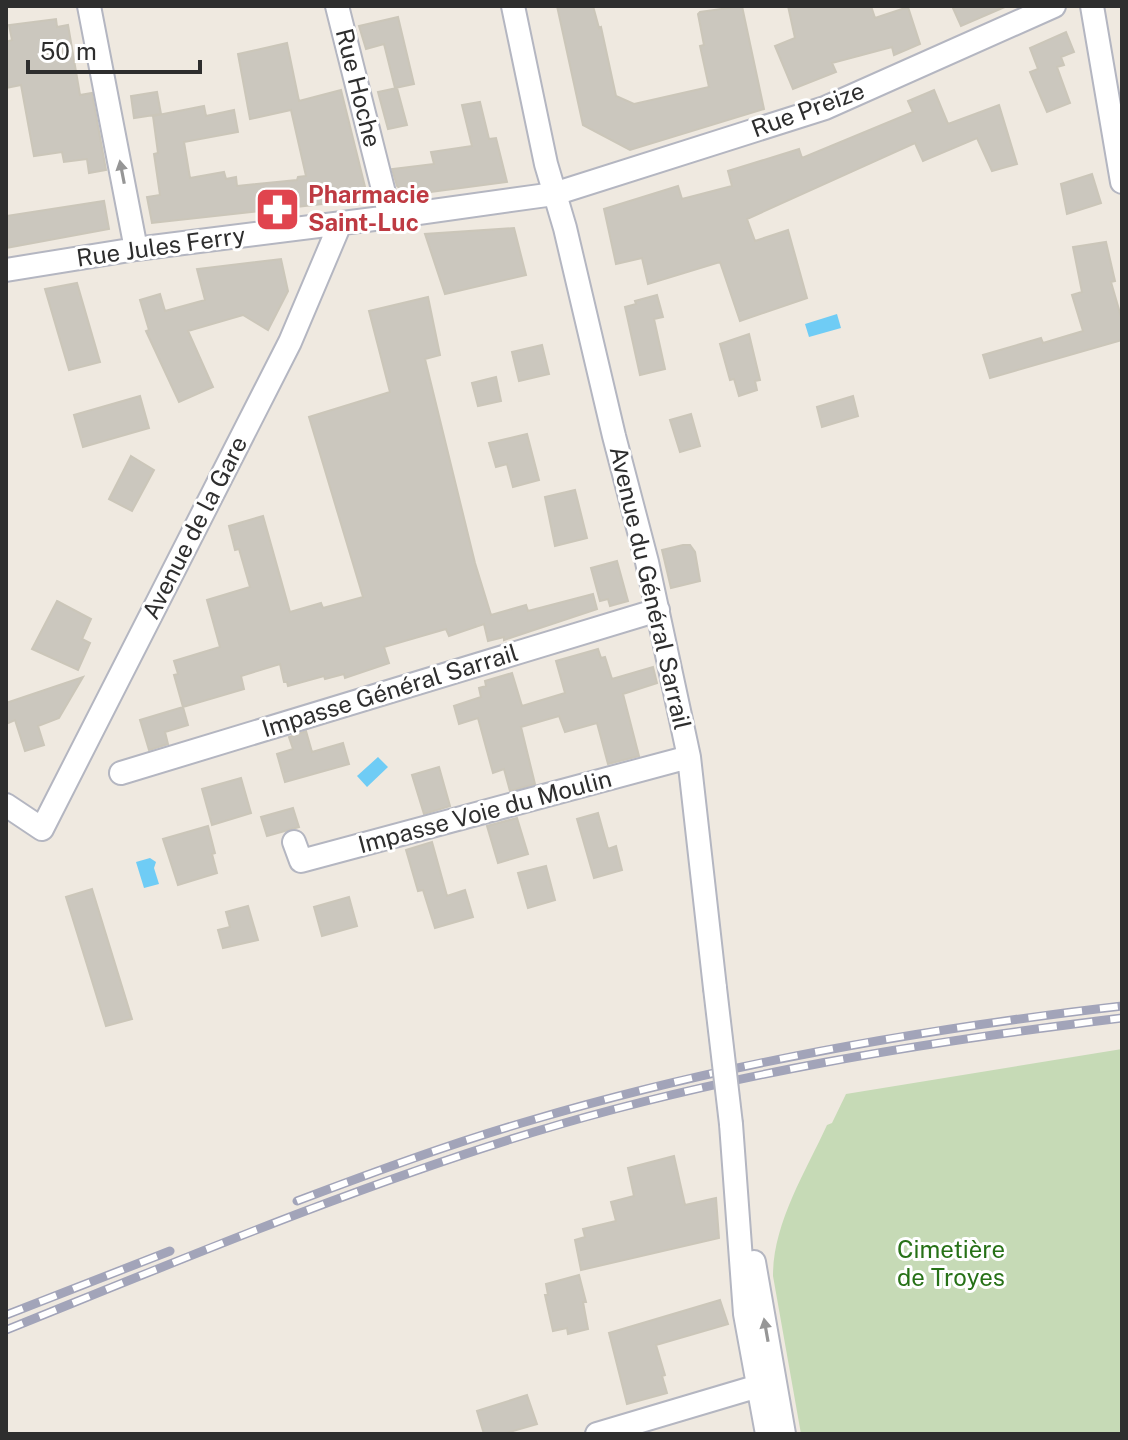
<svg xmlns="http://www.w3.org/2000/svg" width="1128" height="1440" font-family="'Public Sans',sans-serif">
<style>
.cemetery{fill:#c6dab6}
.water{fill:#6fccf5}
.building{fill:#cbc7be;stroke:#cbc6b9;stroke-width:2}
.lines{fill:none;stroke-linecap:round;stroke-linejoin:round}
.minor-casing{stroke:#b4b6c1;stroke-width:26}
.minor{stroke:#fff;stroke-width:22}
.rail-casing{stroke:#a2a4b9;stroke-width:9}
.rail{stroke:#fff;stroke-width:6;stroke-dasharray:18;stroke-linecap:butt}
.minor-bridge-casing{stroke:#b4b6c1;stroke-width:26;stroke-linecap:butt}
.minor-bridge{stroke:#fff;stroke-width:22}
.oneway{fill:#969696}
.labels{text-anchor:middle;stroke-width:6;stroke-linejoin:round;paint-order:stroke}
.street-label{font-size:24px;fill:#2e2e2e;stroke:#fff}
.health-label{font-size:24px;font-weight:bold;fill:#be3a42;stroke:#fff;text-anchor:start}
.park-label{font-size:24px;fill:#277117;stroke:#fff}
</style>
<rect width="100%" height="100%" fill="#efe9e0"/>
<path class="cemetery" d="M1122 1049V1434H801L773 1276C773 1223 805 1173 827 1125L832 1123 846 1094Z"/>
<path class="water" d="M837 314 841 328 809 337 805 324Z
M378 757 388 767 367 787 357 776Z
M150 858 156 862 154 868 159 884 144 888 136 862Z"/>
<path class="building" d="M557 6H593L599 28 601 27 616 96 634 104 709 87 700 46 704 45 698 14 700 12 742 6 764 109 630 150 583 125Z
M788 6H871L875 18 908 7 920 44 894 55 892 47 832 63 836 72 793 89 775 46 795 38Z
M952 6H1007L961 26Z
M398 17 414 84 395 88 384 44 366 49 359 26Z
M56 19 57 27 68 25 80 95 92 93 106 170 89 173 87 159 64 162 62 152 34 156 21 85 6 88V42L12 40 9 25Z
M1066 32 1074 52 1061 57 1064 65 1057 67 1070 103 1047 112 1030 72 1038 69 1030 48Z
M287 43 299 101 341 90 368 199 152 223 147 197 160 195 154 154 158 153 153 116 204 106 206 116 234 110 238 132 184 142 190 178 224 172 226 179 236 177 237 186 297 180 298 177 306 176 291 110 250 119 238 54Z
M397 88 407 125 388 129 378 92Z
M934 90 948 124 999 105 1017 164 992 171 977 138 923 161 915 143 747 219 755 241 788 230 807 298 740 321 720 262 648 284 642 258 616 264 604 209 678 186 682 199 732 186 728 171 799 149 802 158 913 112 908 101Z
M157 92 161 114 134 118 131 96Z
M480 102 489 139 496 138 507 182 408 195 397 186 392 169 434 164 431 152 472 146 462 105Z
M1092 174 1101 203 1067 214 1061 184Z
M104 201 109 229 6 248V216Z
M514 228 526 275 445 294 425 234Z
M1106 242 1115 281 1111 282 1122 320V340L990 378 983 355 1041 338 1043 343 1083 331 1072 295 1082 292 1073 247Z
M281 259 288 291 268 330 243 315 188 331 213 387 179 402 146 331 149 330 140 300 160 294 165 311 205 300 197 269Z
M77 283 100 362 69 370 45 289Z
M657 295 663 317 654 319 665 369 640 375 625 307 636 304 635 301Z
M428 297 440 355 425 359 475 563 491 615 526 605 528 611 593 594 597 609 504 640V637L488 641 484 624 449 636 446 629 384 647 389 663 345 678 344 674 325 679 324 676 288 686 287 682H284L280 664 241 676 244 689 183 707 174 675 178 674 174 661 220 647 207 600 250 587 239 549 235 550 229 526 263 516 290 612 321 603 323 608 363 597 309 417 390 392 369 311Z
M749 334 760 380 755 381 757 390 739 396 734 379 730 380 720 344Z
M542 345 549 374 519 381 512 352Z
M496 377 501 401 478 406 472 383Z
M140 396 149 428 83 447 74 415Z
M853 396 858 416 822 427 817 407Z
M691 414 700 446 680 452 670 420Z
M527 434 539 480 513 487 507 464 496 467 489 443Z
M131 456 154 470 132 511 109 499Z
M575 490 587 538 555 546 545 497Z
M683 545H690L695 552 700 581 671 588 662 550Z
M617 561 628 601 610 606 608 599 600 601 591 568Z
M57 601 91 619 82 639 90 643 78 670 32 649Z
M598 649 601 658 605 657 612 679 653 667 657 683 623 694 639 756 608 764 597 723 565 732 559 716 521 727 535 784 510 791 504 769 493 773 478 718 459 724 454 706 481 697 479 688 486 686 485 681 512 673 522 706 565 693 556 661Z
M83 677 59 718 38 726 44 745 25 751 15 720 6 724V703Z
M183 707 188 725 165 732 168 744 149 750 140 720Z
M306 731 312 752 343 743 349 764 285 782 277 754 293 749 289 737Z
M439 767 450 806 424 814 412 775Z
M241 778 251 813 212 825 202 789Z
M293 808 299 827 267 836 261 817Z
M598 813 608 849 616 846 622 870 594 878 577 819Z
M517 818 528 854 498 863 487 826Z
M208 826 215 853 212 854 217 873 178 885 163 839Z
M432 842 447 896 465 890 473 917 435 928 423 890 418 891 406 850Z
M546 866 555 900 528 908 518 873Z
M92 889 132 1019 106 1026 66 897Z
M349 897 357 926 322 936 314 907Z
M248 906 258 940 223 948 218 930 230 927 226 912Z
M674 1156 685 1205 716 1198 719 1238 581 1270 575 1240 585 1237 583 1229 616 1221 611 1202 634 1196 628 1168Z
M579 1275 586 1302H583L588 1329 568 1334 567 1328 553 1331 545 1295H548L546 1284Z
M720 1300 728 1324 656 1345 665 1375 662 1376 667 1393 627 1404 609 1333Z
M527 1395 537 1424 503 1434H484L477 1411Z"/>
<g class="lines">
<defs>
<path id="minor" d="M89 6 136 249
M337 6 390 217
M513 6 546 164 565 228 614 436 647 562 689 757 715 988
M1092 6 1122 182
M6 270 136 249 390 217 554 194 825 108 1054 6
M121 773 658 610
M6 805 42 829 290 342 340 224
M294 842 301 861 689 757
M731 1124 745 1314 767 1434
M754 1262 784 1434
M597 1434 772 1382"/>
</defs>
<use href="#minor" class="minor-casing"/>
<use href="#minor" class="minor"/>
<defs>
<path id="rail" d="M297 1201C374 1172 452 1143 532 1120 724 1063 923 1029 1122 1006
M6 1315 170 1251
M6 1330C180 1260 354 1187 534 1132 725 1074 924 1042 1122 1018"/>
</defs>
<use href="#rail" class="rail-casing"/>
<use href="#rail" class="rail"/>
<defs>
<path id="minor-bridge" d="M715 988 731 1124"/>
</defs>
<use href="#minor-bridge" class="minor-bridge-casing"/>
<use href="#minor-bridge" class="minor-bridge"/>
</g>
<defs><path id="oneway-solid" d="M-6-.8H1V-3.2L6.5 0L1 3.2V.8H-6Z" transform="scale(2)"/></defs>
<g class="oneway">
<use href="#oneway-solid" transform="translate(122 172) rotate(-101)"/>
<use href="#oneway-solid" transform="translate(766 1330) rotate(-100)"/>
</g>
<defs>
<symbol id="pharmacy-square" viewBox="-11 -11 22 22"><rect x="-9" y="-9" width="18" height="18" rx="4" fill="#e0444e" stroke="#fff"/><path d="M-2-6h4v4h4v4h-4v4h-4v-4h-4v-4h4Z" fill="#fff"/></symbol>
</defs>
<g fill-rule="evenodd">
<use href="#pharmacy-square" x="252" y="184" width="51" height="51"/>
</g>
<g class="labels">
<g class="street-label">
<text transform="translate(358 88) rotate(76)" y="8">Rue Hoche</text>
<text transform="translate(808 110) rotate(-20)" y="8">Rue Preize</text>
<text transform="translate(161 247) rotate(-8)" y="8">Rue Jules Ferry</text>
<text transform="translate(195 528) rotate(-63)" y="8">Avenue de la Gare</text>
<text transform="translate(650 588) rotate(77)" y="8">Avenue du Général Sarrail</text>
<text transform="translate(390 691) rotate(-17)" y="8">Impasse Général Sarrail</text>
<text transform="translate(485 812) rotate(-15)" y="8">Impasse Voie du Moulin</text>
</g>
<g class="health-label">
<text x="308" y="203">Pharmacie<tspan x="308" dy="28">Saint-Luc</tspan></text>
</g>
<g class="park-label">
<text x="951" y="1258">Cimetière<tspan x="951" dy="28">de Troyes</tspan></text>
</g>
</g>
<rect width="1128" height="1440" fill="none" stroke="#2e2e2e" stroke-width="16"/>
<path d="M28 60v12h172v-12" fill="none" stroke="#2e2e2e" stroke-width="4"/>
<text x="40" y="60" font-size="24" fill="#2e2e2e" stroke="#ffffff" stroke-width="6" paint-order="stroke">50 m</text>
</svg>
